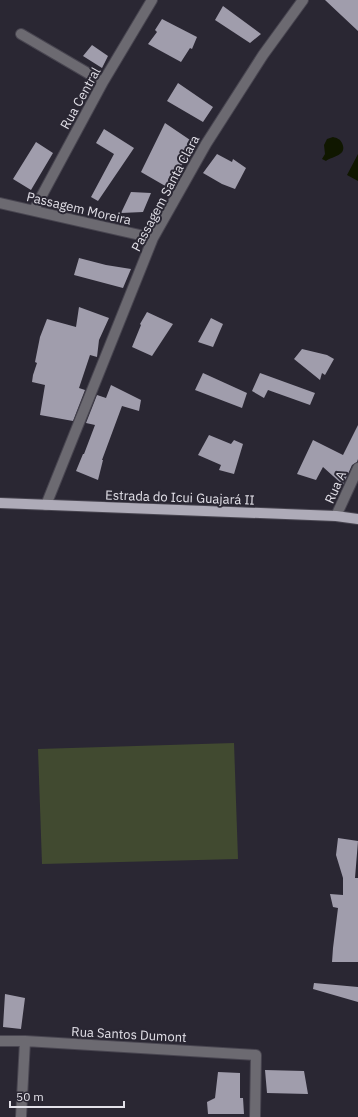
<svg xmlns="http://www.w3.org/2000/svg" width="358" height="1117" font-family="'IBM Plex Sans',sans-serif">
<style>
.green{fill:#414a30}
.water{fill:#101700}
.building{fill:#a09dac}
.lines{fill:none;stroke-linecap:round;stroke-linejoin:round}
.minor-casing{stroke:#484550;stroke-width:12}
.major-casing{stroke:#484550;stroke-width:12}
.minor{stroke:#6c6a71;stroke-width:10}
.major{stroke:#aeabb8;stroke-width:10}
.labels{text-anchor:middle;stroke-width:4;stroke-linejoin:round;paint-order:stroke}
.street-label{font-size:13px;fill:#e3e1e9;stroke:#2a2733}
</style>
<rect width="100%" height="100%" fill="#2a2733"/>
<path class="green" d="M234 743 238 859 42 864 38 749Z"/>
<path class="water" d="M333 137C337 138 340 139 342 143 348 156 332 156 326 161L322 159 325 154 324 145 327 139Z
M358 154V181L347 175Z"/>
<path class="building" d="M325 0H358V31Z
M223 6 261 34 250 43 215 20Z
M162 19 197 37 192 49 190 48 181 62 148 44 157 32 155 30Z
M92 45 108 56 102 68 83 56Z
M178 83 213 107 203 122 167 101Z
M165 123 196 144 167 187 141 172Z
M104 129 134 148 98 201 91 197 114 154 96 143Z
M36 142 53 153 31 190 13 179Z
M217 154 232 162 233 159 246 168 235 189 222 184 203 173Z
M131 192 151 193 143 212 121 213Z
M79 258 106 265 131 269 123 288 74 275Z
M79 307 109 318 99 340 97 357 90 355 79 388 85 390 73 421 40 415 45 385 32 382 33 375 37 363 35 362 40 337 47 319 76 327Z
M147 312 173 324 152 356 132 347 141 325 140 324Z
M211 318 223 324 213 347 198 342Z
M302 349 327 355 334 359 325 375 322 373 320 380 294 359Z
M203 373 247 393 242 408 195 390Z
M260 373 315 393 310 405 268 390 264 398 252 391Z
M111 385 141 400 139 411 122 406 102 460H103L98 480 76 471 83 454H84L95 425 86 423 97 395 106 398Z
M358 425V459L357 462 352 465 343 485 323 467 316 480 297 474 313 440 343 455Z
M209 435 231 444 234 440 243 444 234 474 219 470 221 465 198 455Z
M338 838 358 841 355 878H358V962H332L333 948 338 908 333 907 330 894 343 895V878L336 855Z
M314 983 358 987V1002L313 989Z
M5 994 25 998 21 1029 3 1027Z
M265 1070 304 1071 308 1094 267 1093Z
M218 1072 240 1073V1098H243L244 1114H208L207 1102 215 1098Z"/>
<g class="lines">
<defs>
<path id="minor" d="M21 34 103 82
M0 203 153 238
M34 210 103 82 152 0
M46 505 153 238 206 144 263 55 303 0
M336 516 358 468
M0 1041H25L256 1055 255 1117
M21 1117 25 1041"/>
<path id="major" d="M0 503 336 516 358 519"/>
</defs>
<use href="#minor" class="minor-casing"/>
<use href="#major" class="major-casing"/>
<use href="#minor" class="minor"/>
<use href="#major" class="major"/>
</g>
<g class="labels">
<g class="street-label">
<text transform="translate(80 98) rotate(-61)" y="5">Rua Central</text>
<text transform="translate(165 193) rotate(-62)" y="5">Passagem Santa Clara</text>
<text transform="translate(79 208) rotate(13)" y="5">Passagem Moreira</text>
<text transform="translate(335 487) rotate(-66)" y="5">Rua A</text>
<text transform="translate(180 497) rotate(2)" y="5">Estrada do Icui Guajará II</text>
<text transform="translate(129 1034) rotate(3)" y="5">Rua Santos Dumont</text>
</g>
</g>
<path d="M10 1101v6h114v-6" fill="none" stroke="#e3e1e9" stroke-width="2"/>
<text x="16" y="1101" font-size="12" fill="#e3e1e9" stroke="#2a2733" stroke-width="3" paint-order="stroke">50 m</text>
</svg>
